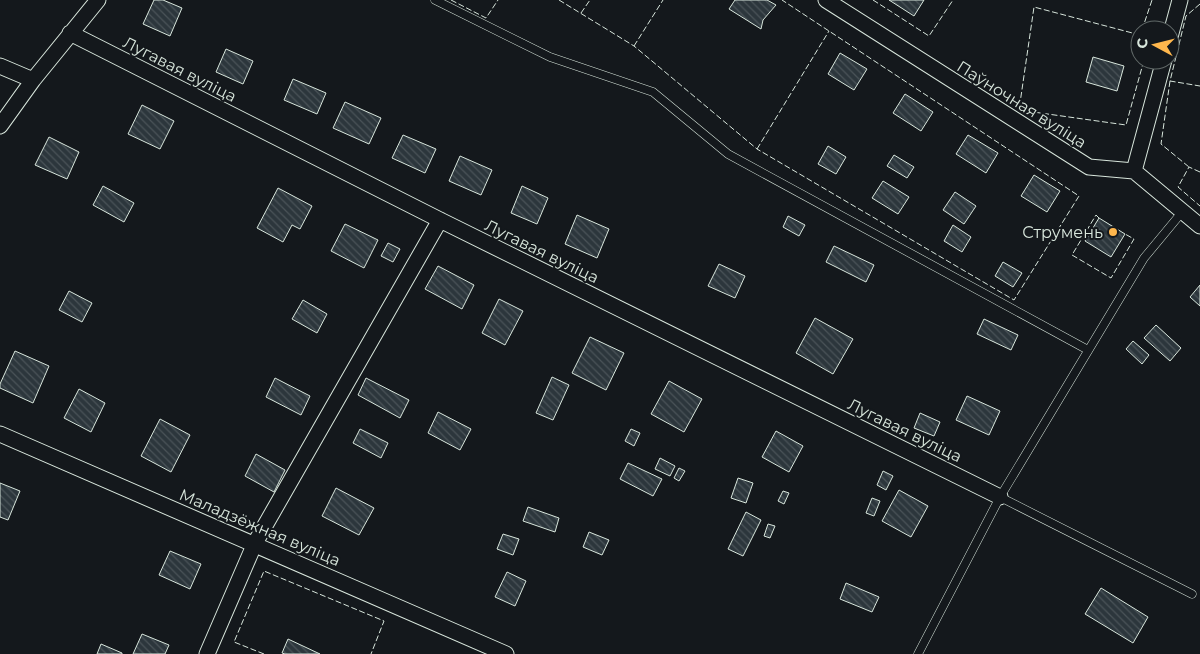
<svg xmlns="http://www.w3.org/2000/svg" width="1200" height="654" font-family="Montserrat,sans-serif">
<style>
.building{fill:url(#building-back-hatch);stroke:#d8e6dc}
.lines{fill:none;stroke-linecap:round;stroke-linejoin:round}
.lane-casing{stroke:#d8e6dc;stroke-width:9}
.street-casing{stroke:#d8e6dc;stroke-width:17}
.lane{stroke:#14181c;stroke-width:8}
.street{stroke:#14181c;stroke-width:15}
.fence{stroke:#d8e6dc;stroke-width:1;stroke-dasharray:6 2.5;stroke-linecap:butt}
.poi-dot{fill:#ffb74d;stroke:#14181c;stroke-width:2}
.labels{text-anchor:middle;stroke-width:4;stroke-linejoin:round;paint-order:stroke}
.street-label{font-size:16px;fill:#d8e6dc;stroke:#14181c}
.poi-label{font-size:16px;fill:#d8e6dc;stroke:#14181c;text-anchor:end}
</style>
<defs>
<pattern id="building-back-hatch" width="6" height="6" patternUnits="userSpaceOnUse" patternTransform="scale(1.25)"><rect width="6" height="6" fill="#2c363c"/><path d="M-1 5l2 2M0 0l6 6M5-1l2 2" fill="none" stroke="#4a5358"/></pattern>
</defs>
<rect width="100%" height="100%" fill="#14181c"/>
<path class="building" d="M154 0H163L182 8 170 36 143 24Z
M735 0H767L776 5 763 20 761 29 729 9Z
M889 0H924L914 16Z
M226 49 253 61 243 84 216 72Z
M840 53 867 69 854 90 828 74Z
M1093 57 1124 66 1117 91 1086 82Z
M293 79 326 93 317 114 284 100Z
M905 94 933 112 921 131 893 113Z
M345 102 381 118 369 144 333 128Z
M142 105 174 121 160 149 128 134Z
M403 135 436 149 425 173 392 158Z
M968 135 998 153 986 173 956 154Z
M49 137 79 152 67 179 35 165Z
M828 146 846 157 836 174 818 164Z
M894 155 914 167 907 178 887 166Z
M460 156 492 170 481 195 449 181Z
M1034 175 1060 191 1047 212 1021 196Z
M883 181 909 197 898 214 872 198Z
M103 186 134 203 124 222 93 205Z
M522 186 548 198 537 224 511 213Z
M278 188 312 206 300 229 292 225 283 242 257 228Z
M955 192 976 206 964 224 943 210Z
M577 215 609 229 597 258 565 244Z
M788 216 805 225 799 236 783 227Z
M1099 218 1125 234 1111 257 1085 241Z
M345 224 378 240 364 268 331 251Z
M953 225 971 237 962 252 944 241Z
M388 243 400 249 393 262 381 256Z
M834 246 874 265 866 282 826 262Z
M1003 262 1022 273 1013 287 995 276Z
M719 264 745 276 735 298 708 286Z
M438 266 474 285 462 309 425 289Z
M1200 285V306L1190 297Z
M69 291 92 303 82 322 59 310Z
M499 299 523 311 505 345 482 333Z
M303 300 327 314 317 333 292 319Z
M815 318 853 339 833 374 796 353Z
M984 319 1018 335 1011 350 977 334Z
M1156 325 1181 348 1170 361 1144 338Z
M590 337 624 353 606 390 572 373Z
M1133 341 1149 355 1142 364 1126 349Z
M15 351 49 366 33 403 0 388V384Z
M552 377 569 385 553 420 536 413Z
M275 378 310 396 301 415 266 397Z
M366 378 409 400 400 418 358 395Z
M669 381 702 399 684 432 651 414Z
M79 389 105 403 91 432 64 418Z
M967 396 1000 411 989 435 956 420Z
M438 412 471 429 460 450 428 433Z
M920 413 940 422 934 436 914 428Z
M160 419 190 435 171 472 141 456Z
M360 429 388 443 381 458 353 443Z
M631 429 640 433 634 446 625 441Z
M776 431 803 446 789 472 762 457Z
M256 454 285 470 274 492 245 476Z
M660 458 675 466 670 476 655 469Z
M628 463 662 479 653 496 620 479Z
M679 468 685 471 679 481 674 478Z
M883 471 893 476 886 490 877 485Z
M738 478 753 483 746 503 731 498Z
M0 483 20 491 8 520 0 517Z
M336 488 374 508 359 535 322 516Z
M899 490 928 506 911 537 882 521Z
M783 491 789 493 784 504 778 501Z
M872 498 880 501 874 516 866 513Z
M528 507 559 518 555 532 523 521Z
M746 512 761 520 743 556 728 549Z
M768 524 775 526 770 538 764 536Z
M589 532 609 540 602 555 583 547Z
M503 534 519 539 513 555 497 549Z
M170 551 201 564 190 589 159 575Z
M507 572 526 581 515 606 495 597Z
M846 583 879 597 872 612 840 599Z
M1101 588 1148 617 1133 643 1085 614Z
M142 634 169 645 165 654H133Z
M288 639 320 654H285L282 653Z
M101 644 122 653V654H97Z"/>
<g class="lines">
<defs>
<path id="lane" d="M435 0 550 57 653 92 728 154 1088 350
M1000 497 1192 594
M918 654 1000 497 1144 258 1183 211"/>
<path id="street" d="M826 0 1089 167 1134 171 1200 226
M70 33 440 220 1000 497
M1170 37 1180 0
M0 66 33 80
M0 126 33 80 98 0
M1134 171 1164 60
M0 434 506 654
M207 654 255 543 440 220"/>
</defs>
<use href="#lane" class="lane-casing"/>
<use href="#street" class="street-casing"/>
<use href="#lane" class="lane"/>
<use href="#street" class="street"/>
<path class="fence" d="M451 0 486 18 498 0
M559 0 634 46 757 149 1014 300 1079 196 782 0
M873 0 929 36 953 0
M1200 4 1186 16 1170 81 1200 86
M581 13 590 0
M1142 30 1152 0
M1140 35 1034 7 1019 110 1126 125 1144 60
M634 46 663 0
M1170 81 1161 144 1189 167
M757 149 829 31
M1200 172 1189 167 1178 187 1200 206
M1099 218 1096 215 1072 255 1111 278 1134 239 1125 234
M264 654 234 642 264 571 384 621 371 654"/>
</g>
<circle class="poi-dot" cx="1113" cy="232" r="5"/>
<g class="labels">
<g class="street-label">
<text transform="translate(180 69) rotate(27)" y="6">Лугавая вуліца</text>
<text transform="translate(1022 104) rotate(32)" y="6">Паўночная вуліца</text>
<text transform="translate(542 251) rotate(26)" y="6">Лугавая вуліца</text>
<text transform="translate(905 430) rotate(26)" y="6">Лугавая вуліца</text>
<text transform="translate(260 527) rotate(23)" y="6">Маладзёжная вуліца</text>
</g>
<g class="poi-label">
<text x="1103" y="238">Струмень</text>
</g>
</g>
<g transform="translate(1155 45) rotate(277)"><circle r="24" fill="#14181c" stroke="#626a69"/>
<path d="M0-4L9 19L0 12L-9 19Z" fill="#ffb74d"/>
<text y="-8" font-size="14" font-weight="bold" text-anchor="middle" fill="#d8e6dc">С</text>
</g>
</svg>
